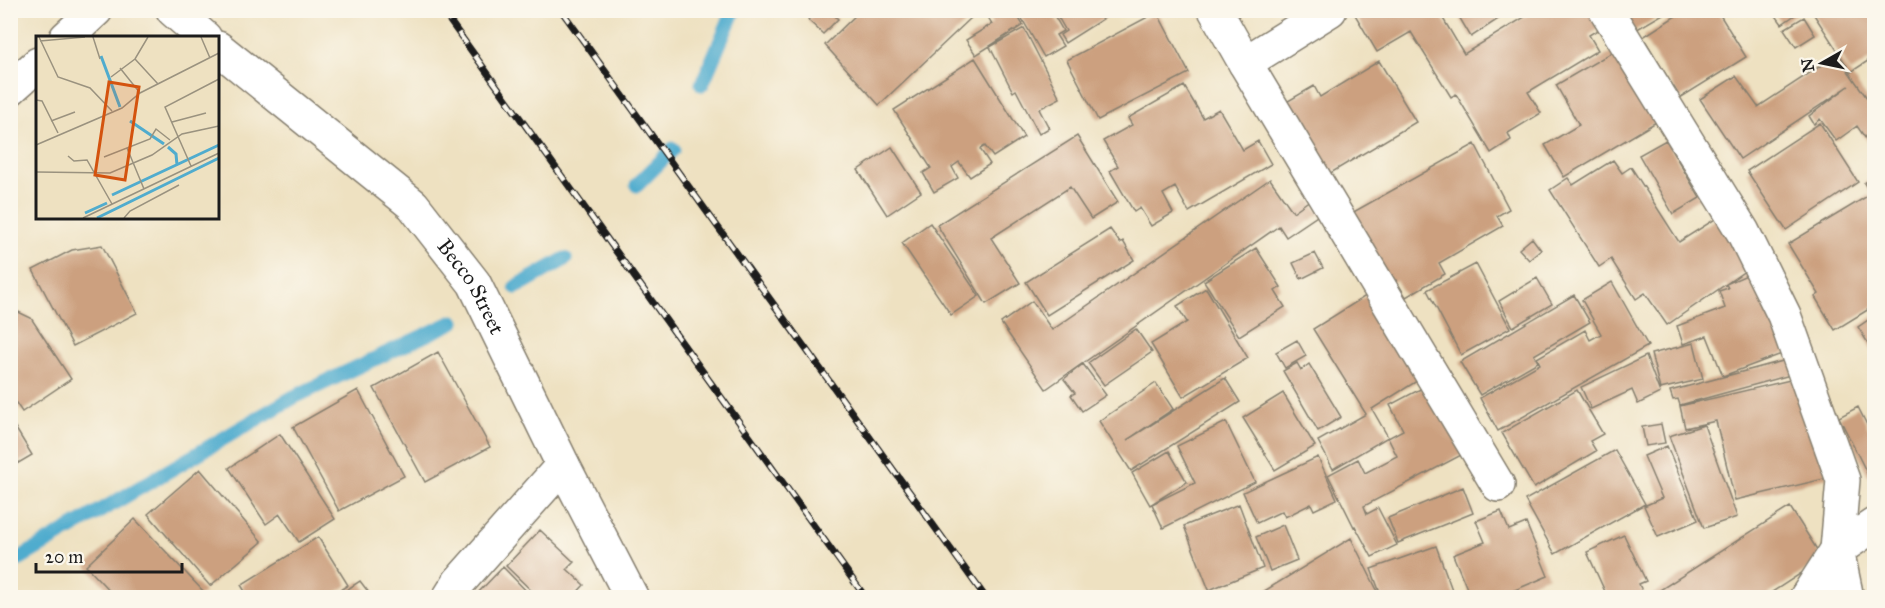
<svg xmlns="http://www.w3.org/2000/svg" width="1885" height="608" font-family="'IM FELL Great Primer',serif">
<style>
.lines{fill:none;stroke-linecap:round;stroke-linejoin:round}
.stream{stroke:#50acce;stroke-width:15}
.building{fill:#cca07f}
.minor-casing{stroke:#857e6e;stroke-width:36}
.minor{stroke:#fff;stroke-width:33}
.rail-casing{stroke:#1c1c1c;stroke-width:7}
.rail{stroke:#fbf7ec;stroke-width:4.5;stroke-dasharray:14;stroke-linecap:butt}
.labels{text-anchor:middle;stroke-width:4.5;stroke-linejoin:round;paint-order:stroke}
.street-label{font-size:21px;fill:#1c1c1c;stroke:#fbf7ec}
.inset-river{fill:none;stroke:#50acce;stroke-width:3}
.inset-road{fill:none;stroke:#9a927f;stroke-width:1.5}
.view{fill:#d4530e;fill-opacity:0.15;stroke:#d4530e;stroke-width:3}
.inset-edge{fill:none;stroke:#1c1c1c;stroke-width:3}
</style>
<rect width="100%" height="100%" fill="#fbf7ec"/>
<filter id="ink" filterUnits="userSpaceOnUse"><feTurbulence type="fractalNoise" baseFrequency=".0167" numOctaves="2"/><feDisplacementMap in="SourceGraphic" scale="12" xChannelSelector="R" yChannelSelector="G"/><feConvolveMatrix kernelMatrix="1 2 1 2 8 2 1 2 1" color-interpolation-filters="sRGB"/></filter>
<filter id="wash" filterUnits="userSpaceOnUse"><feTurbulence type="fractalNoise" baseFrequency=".008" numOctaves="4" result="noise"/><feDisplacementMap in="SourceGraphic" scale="24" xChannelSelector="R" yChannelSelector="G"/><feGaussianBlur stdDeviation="1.35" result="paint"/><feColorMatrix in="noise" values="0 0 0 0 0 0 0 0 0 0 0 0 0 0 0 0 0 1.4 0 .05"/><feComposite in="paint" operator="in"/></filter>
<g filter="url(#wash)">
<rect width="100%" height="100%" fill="#eee1c1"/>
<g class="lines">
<path class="stream" d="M702 84 734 10
M637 185 673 149
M516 287 565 259
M10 564 294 397 453 322"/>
</g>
<g id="blocks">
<path class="building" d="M816 10H840L835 16 838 19 823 34 808 20Z
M861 10H964L971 18 879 105 825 45Z
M984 10H1014L1023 25 976 55 966 40 992 24Z
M1017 10H1051L1063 31 1056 35 1063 46 1044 57Z
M1054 10H1117L1065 43 1060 35 1066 31Z
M1358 10H1438L1464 54 1536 10H1595L1604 26 1589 35 1598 50 1528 92 1541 113 1508 133 1511 140 1491 153 1456 94 1451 97 1411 32 1377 52 1354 13Z
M1455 10H1512L1471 37Z
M1622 10H1670L1634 31Z
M1685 10H1717L1746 57 1680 98 1643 37Z
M1772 10H1802L1782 24Z
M1811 10H1874V57L1851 72Z
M1157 12 1189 73 1098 120 1067 60Z
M1804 17 1815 35 1796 47 1784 29Z
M1024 28 1060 98 1039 109 1049 128 1039 134 1016 90 1013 92 990 47Z
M1616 50 1658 121 1564 177 1545 145 1579 125 1556 85Z
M1837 55 1874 108V142L1870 145 1857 126 1836 141 1820 119 1814 124 1809 116 1849 86 1740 159 1700 99 1736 76 1758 107Z
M975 58 1024 137 993 157 985 146 980 149 990 164 970 177 959 162 952 167 958 178 934 192 923 173 931 168 894 110Z
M1379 61 1416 122 1319 180 1276 108 1314 86 1320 97Z
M1184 86 1203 118 1219 109 1243 150 1258 141 1271 164 1189 212 1175 187 1163 194 1173 213 1151 226 1140 208 1134 212 1110 171 1118 166 1103 141 1132 125 1128 118Z
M1820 123 1858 182 1786 230 1747 171Z
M1077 136 1118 202 1091 219 1070 187 991 238 1020 283 986 304 937 225Z
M1666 140 1700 198 1673 214 1639 155Z
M1475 144 1509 209 1497 216 1503 226 1439 263 1445 274 1406 297 1396 280 1381 289 1341 219Z
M892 147 921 192 887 215 858 170Z
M1613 160 1622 173 1631 167 1679 242 1720 216 1752 266 1667 325 1645 293 1636 299 1611 259 1599 267 1550 190 1568 178 1573 185Z
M1874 177V199L1864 183Z
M1270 179 1293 212 1310 200 1320 214 1286 237 1279 226 1046 389 1001 323 1032 301 1052 330Z
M1869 195 1874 204V306L1835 330 1815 297 1819 294 1788 244Z
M930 223 979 296 951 315 902 243Z
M1110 229 1120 243 1123 241 1134 260 1047 315 1026 282Z
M1532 238 1541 250 1529 260 1519 249Z
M102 245 137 313 73 346 33 270 72 250Z
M1256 248 1281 287 1275 291 1285 307 1239 336 1204 281Z
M1315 253 1323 268 1301 279 1293 263Z
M1476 264 1510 328 1461 355 1427 290Z
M1758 270 1787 352 1723 376 1707 336 1683 344 1677 326 1725 308 1719 291 1728 288 1726 284Z
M1537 278 1552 304 1513 327 1499 301Z
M1612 282 1648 346 1498 431 1480 398 1540 364 1537 358 1585 330 1590 340 1601 334 1582 300Z
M1206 288 1248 358 1183 397 1151 344 1187 322 1177 306Z
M1372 292 1425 376 1372 409 1388 437 1333 469 1318 441 1366 414 1313 329Z
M1574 295 1590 322 1534 355 1538 362 1480 395 1460 362Z
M10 308 31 318 71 379 22 412 10 394Z
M1874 316V353L1858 327Z
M1136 329 1152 352 1104 385 1088 363Z
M1297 340 1306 356 1285 368 1276 352Z
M1694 343 1703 379 1660 389 1651 354Z
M438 352 490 447 425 482 374 388Z
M1646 356 1660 393 1638 404 1632 390 1591 409 1581 387Z
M1794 358 1798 373 1680 405 1678 399 1673 400 1670 391Z
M1297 363 1301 370 1309 364 1341 417 1318 431 1283 371Z
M1083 364 1106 395 1082 411 1071 395 1075 393 1064 379Z
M1803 377 1828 478 1735 500 1716 421 1685 428 1680 406Z
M1225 378 1240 402 1131 471 1099 421 1156 383 1173 409 1127 440Z
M1430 384 1467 452 1364 506 1367 514 1378 508 1397 545 1372 557 1355 526 1354 527 1328 475 1358 459 1365 473 1397 456 1388 438 1403 430 1390 405Z
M358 390 404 476 339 511 293 427Z
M1577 390 1603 434 1590 441 1596 451 1534 488 1502 433Z
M1283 393 1315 446 1275 470 1243 418Z
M1858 407 1869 429 1874 426V482L1872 483 1839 417Z
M10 419 32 455 10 468Z
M1226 422 1255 482 1163 528 1152 504 1195 483 1177 446Z
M1661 424 1665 443 1646 446 1642 427Z
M1704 425 1737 517 1704 528 1669 436Z
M280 434 335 519 299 542 280 514 266 524 229 468Z
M1667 446 1698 520 1658 537 1644 506 1662 498 1644 456Z
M1615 450 1645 504 1555 554 1525 500Z
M1169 451 1187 482 1150 505 1132 473Z
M1318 457 1337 499 1314 510 1311 504 1285 517 1282 511 1257 523 1243 492Z
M200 469 262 542 210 586 148 514Z
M1463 487 1473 513 1398 543 1388 518Z
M1239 504 1263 568 1209 590 1184 526Z
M1790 507 1823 559 1763 598H1653L1652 595Z
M1501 511 1509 530 1526 523 1548 576 1496 598H1471L1453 555 1485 542 1476 521Z
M135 519 204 592 198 598H116L86 566Z
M1283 525 1297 560 1270 571 1256 537Z
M540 530 574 562 567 569 584 585 572 598H539L506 566Z
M1624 535 1646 581 1639 584 1645 598H1608L1587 552Z
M318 537 348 585 328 598H249L241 585Z
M1351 538 1380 596 1378 598H1253Z
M1436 546 1455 598H1382L1371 569Z
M503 567 533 598H473Z
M360 581 373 598H334Z"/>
</g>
</g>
<g filter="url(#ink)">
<use href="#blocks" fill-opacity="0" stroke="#857e6e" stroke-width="1.5"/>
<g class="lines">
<defs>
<g id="minor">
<path d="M173 10 205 38"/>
<path d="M1215 10 1245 63 1498 485"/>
<path d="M1606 10 1743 232 1784 315 1843 480 1837 550 1847 598"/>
<path d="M66 38 96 10"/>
<path id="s1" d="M218 48 413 205 474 283 563 465 632 598"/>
<path d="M1245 63 1330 10"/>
<path d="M10 89 38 64"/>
<path d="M449 598 459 582 563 465"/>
<path d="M1806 598 1837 550 1874 525"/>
</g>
</defs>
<use href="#minor" class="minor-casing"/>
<use href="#minor" class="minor"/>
<defs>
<path id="rail" d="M442 10 866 598
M561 10 986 598"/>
</defs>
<use href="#rail" class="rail-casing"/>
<use href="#rail" class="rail"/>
</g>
</g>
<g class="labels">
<g class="street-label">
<text dy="7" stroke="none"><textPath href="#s1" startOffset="351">Becco Street</textPath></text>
</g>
</g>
<g transform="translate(36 36)">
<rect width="183" height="183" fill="#eee1c1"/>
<path class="inset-river" d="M65 20 84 71M94 85 128 108M132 111 140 118 141 129M76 159 183 109M49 177 71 167M61 182 183 122"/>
<path class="inset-road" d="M3 1 22 41 54 52 76 75M57 1 64 23M165 1 174 22M4 5 49 1M99 23 122 48M84 32 104 57M75 41 99 23 112 1M0 64 6 65 22 97M15 85 39 76M136 86 170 77M0 109 86 72 104 57 183 17M91 112 108 153M32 120 38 125 51 124 76 168M68 121 114 103 120 93 134 104M155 130 129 71 183 43M1 136 74 137 116 119 146 98 183 90M47 182 183 117M88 182 94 175 143 149"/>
<path class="view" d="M73 46 103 51 89 144 59 139Z"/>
<rect width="183" height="183" class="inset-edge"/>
</g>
<rect width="1885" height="608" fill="none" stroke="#fbf7ec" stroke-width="36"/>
<g transform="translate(1822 63) rotate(261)" stroke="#fbf7ec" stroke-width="4.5" paint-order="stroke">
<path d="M0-4.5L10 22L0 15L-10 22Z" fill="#1c1c1c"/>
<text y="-9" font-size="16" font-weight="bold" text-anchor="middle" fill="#1c1c1c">N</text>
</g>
<path d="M36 563v9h146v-9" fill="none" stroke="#1c1c1c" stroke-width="3"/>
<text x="45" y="563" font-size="18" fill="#1c1c1c" stroke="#fbf7ec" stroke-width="4.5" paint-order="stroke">20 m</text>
</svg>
